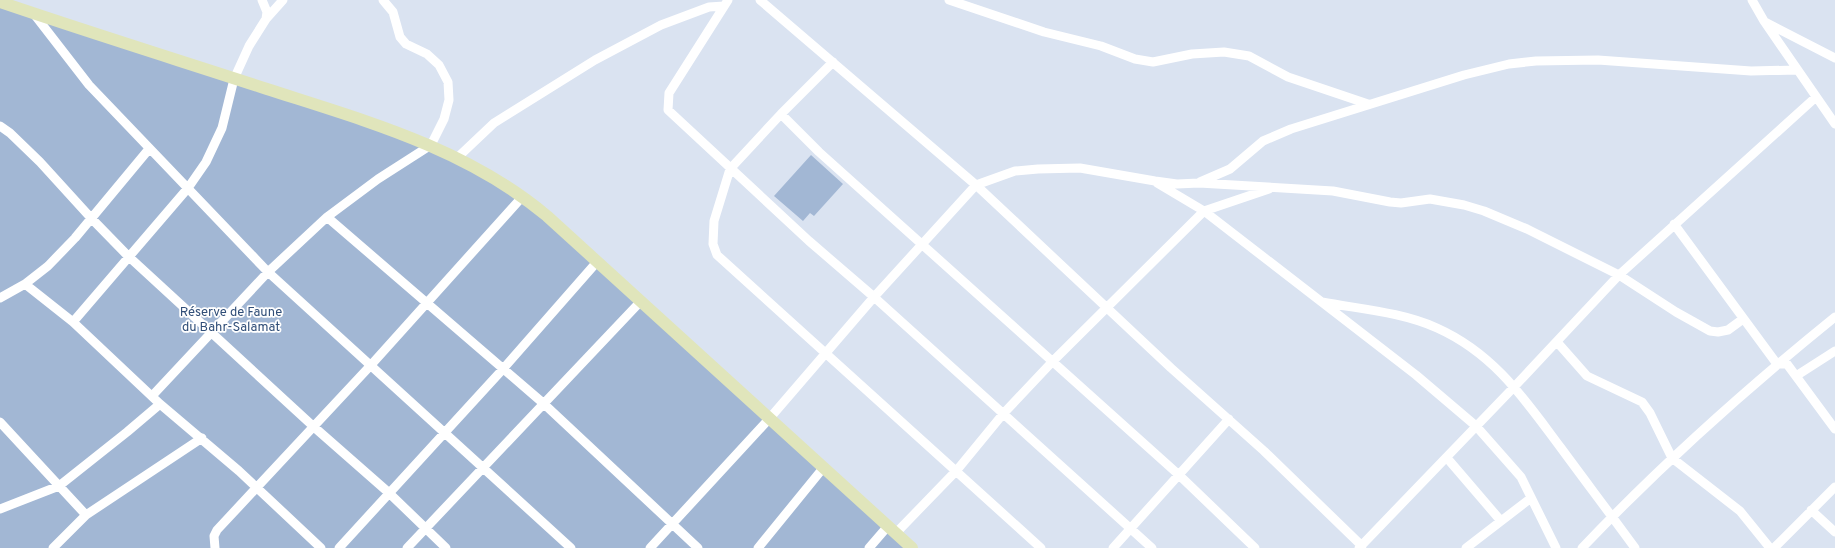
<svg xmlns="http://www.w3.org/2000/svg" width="1835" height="548" font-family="Overpass,sans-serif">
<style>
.green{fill:#a2b7d4}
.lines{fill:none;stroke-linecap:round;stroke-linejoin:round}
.minor{stroke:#fff;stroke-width:9}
.major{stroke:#e0e5bb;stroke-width:12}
.labels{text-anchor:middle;stroke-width:3.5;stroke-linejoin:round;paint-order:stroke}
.park-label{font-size:13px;fill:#304e78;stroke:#fff}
</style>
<rect width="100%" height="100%" fill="#dae3f1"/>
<path class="green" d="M0 2 362 119 500 180 912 548H0Z
M811 155 843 184 814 216 810 213 803 221 774 196Z"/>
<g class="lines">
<path class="minor" d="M262 0 267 12 266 19
M728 0 669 93 668 110 809 241 874 297 1152 548
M760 0 976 185 1171 368 1264 451 1362 546
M949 0 1044 32 1101 46 1135 59 1153 62 1192 54 1224 52 1249 56 1288 77 1368 104
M1752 0 1764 21 1835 124
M34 14 89 85 268 272 571 548
M1765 22 1835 58
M833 62 781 114 819 152 1179 475 1255 548
M781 114 730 169 714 221 713 244 717 255 1041 548
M0 126 10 133 40 162 91 218 128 256 314 427 388 492 446 548
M457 158 494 123 595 60 661 25 709 7 724 6
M1200 182 1230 169 1263 141 1291 129 1464 75 1509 64 1536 61 1598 60 1751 71 1797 70
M1157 183 1204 211 1416 375 1476 426 1521 477 1556 548
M327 217 543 403 698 548
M1674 224 1777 364
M25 284 73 322 160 404 239 471 321 548
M0 298 25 284 48 266 75 238 149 149
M1322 302C1359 309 1402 312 1437 328 1495 354 1525 400 1561 448 1586 482 1611 515 1635 548
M73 322 188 188 206 162 222 128 234 79 249 46 266 19 283 0
M1557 342 1587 376 1642 402 1650 413 1672 458 1740 511 1770 548
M1777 364H1787L1835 429
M1796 376 1835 351
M152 396 268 272 327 217 378 179 431 145 444 119 449 100 448 82 439 65 427 54 406 44 400 37 393 12 383 0
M0 422 86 515
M1447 458 1501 521
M0 509 59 486 127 432 160 404
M1811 510 1835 532
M896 533 957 470 1003 414 1053 361 1204 211 1269 189
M53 548 86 515 202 438
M215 548 214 536 217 530 371 365 523 196
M339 548 503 369 596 263
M407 548 641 301
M650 548 769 419 874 297 976 185 1015 171 1038 169 1080 168 1155 181 1177 184 1199 183 1333 191 1390 202 1401 203 1430 199 1464 205 1484 211 1527 229 1619 275 1676 312 1710 331 1718 332 1728 330 1743 319
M758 548 824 467
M869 548 888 526
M1113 548 1229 419
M1359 548 1515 386 1619 275 1816 97
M1466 548 1531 498
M1582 548C1661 465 1746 389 1835 317
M1774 548 1835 487"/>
<path class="major" d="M0 2C88 32 178 60 267 89 366 121 466 148 547 216L912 548"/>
</g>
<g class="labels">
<g class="park-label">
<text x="231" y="316">Réserve de Faune<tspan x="231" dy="15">du Bahr-Salamat</tspan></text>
</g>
</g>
</svg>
